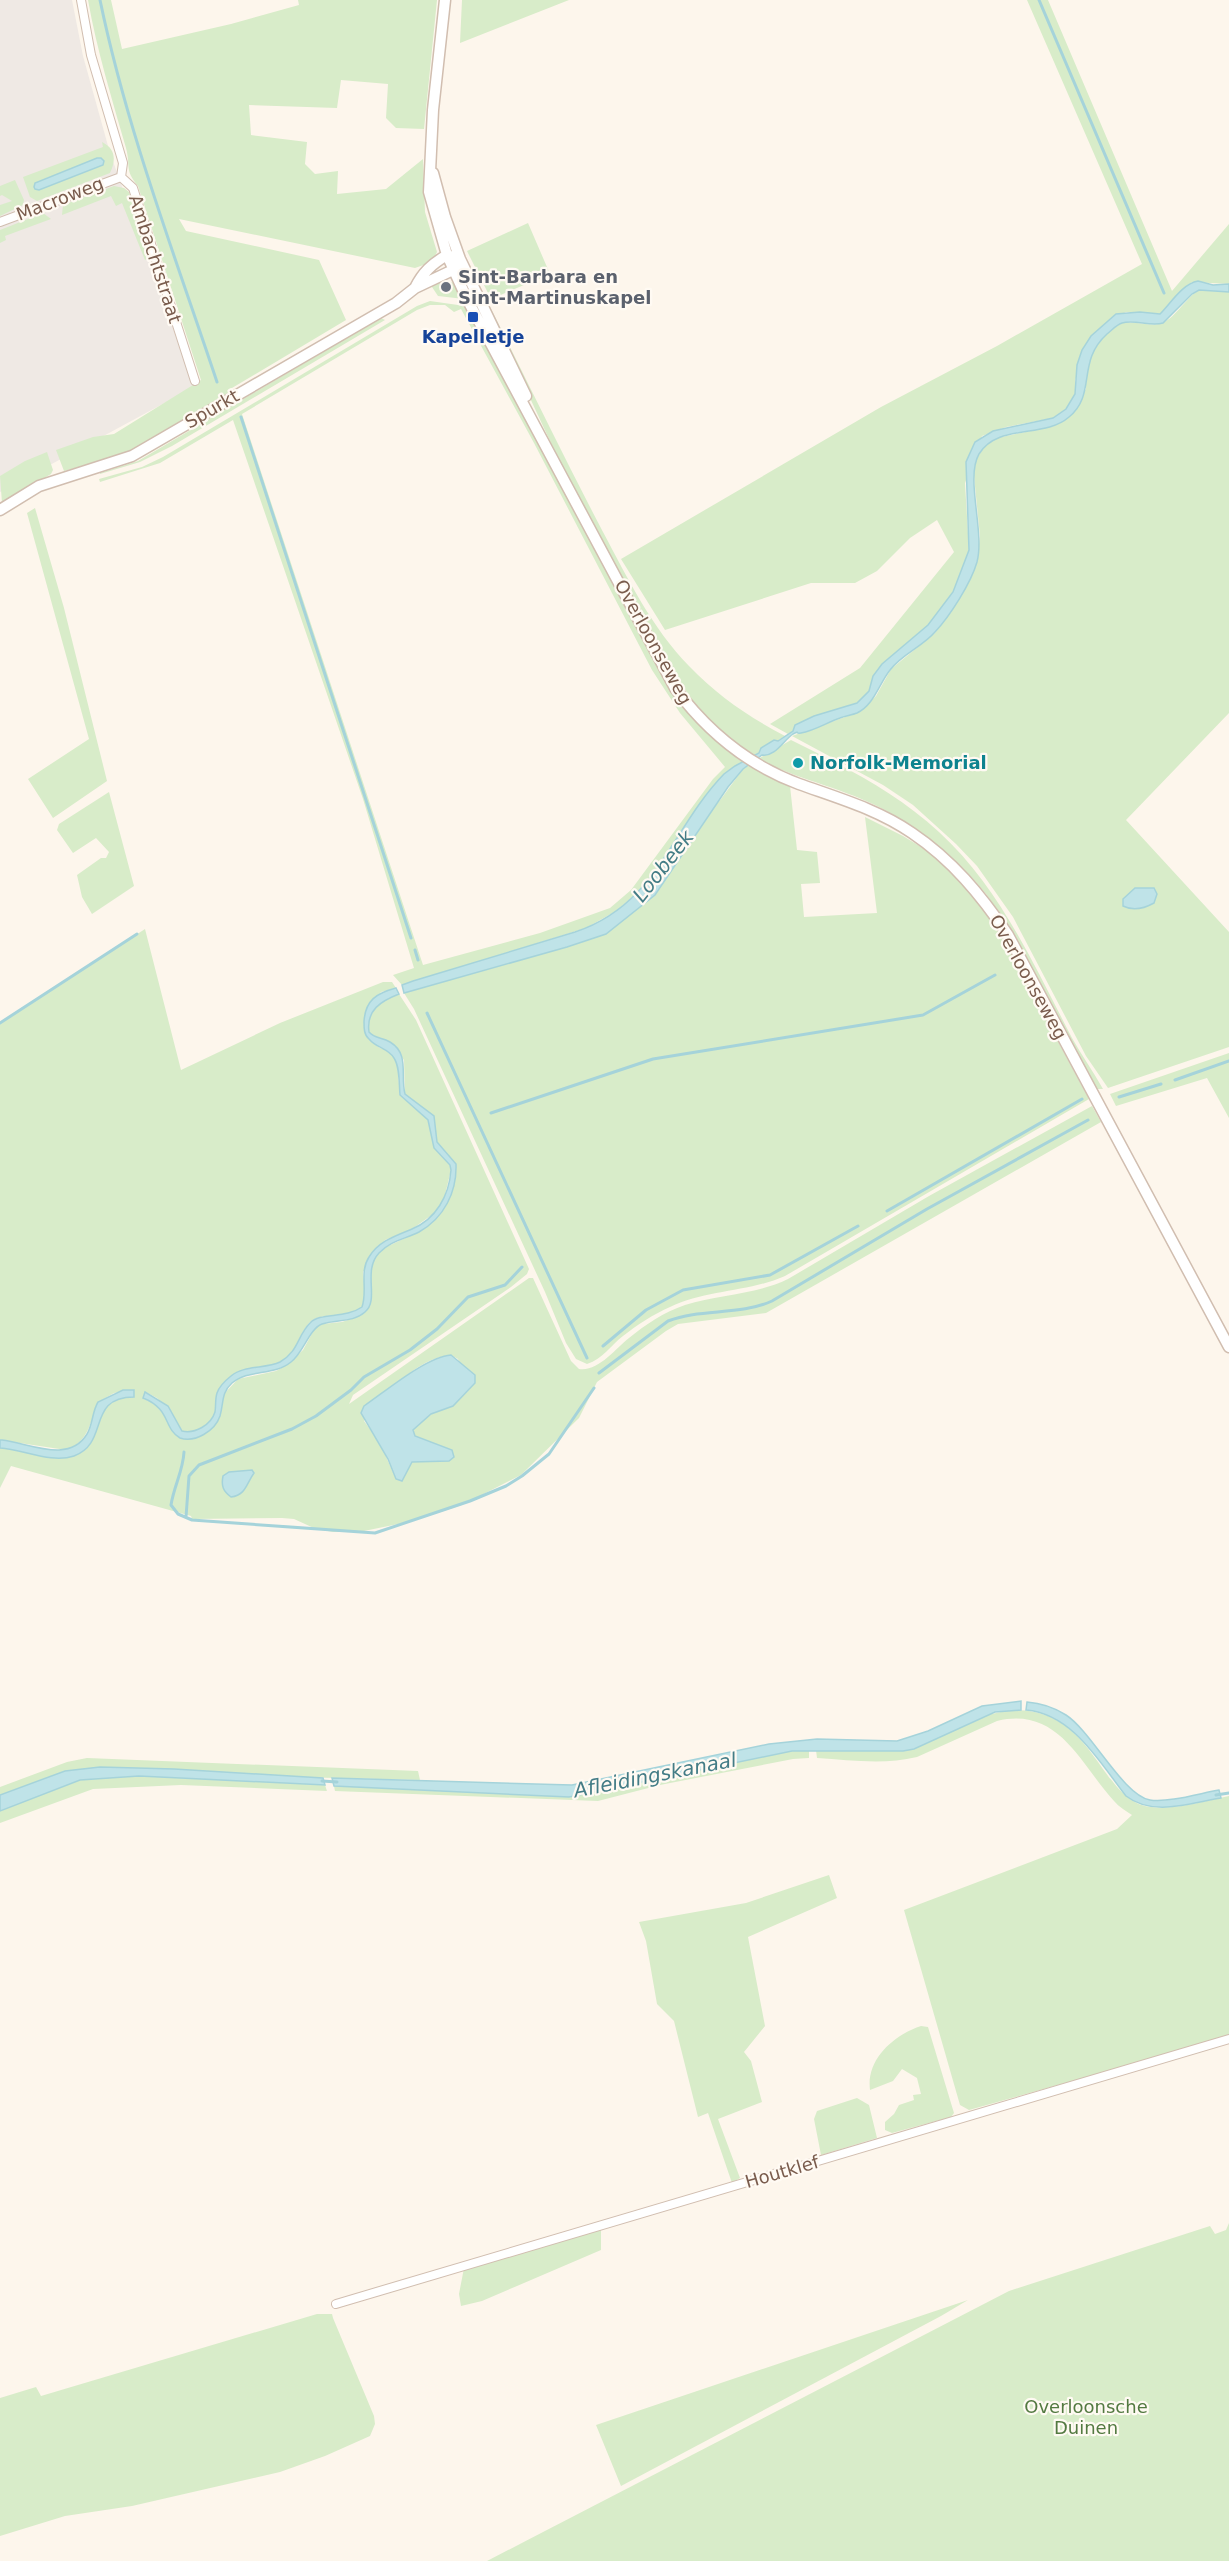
<svg xmlns="http://www.w3.org/2000/svg" width="1229" height="2561" font-family="'DejaVu Sans',sans-serif">
<style>
.industrial{fill:#efe9e4}
.green{fill:#d8ecc9;fill-rule:evenodd}
.water{fill:#bfe3e8;stroke:#a5d3da;stroke-width:1.5}
.lines{fill:none;stroke-linecap:round;stroke-linejoin:round}
.stream{stroke:#a5d3da;stroke-width:3}
.minor-casing{stroke:#d1beb0;stroke-width:10}
.tertiary-casing{stroke:#d1beb0;stroke-width:13}
.minor{stroke:#fff;stroke-width:8}
.tertiary{stroke:#fff;stroke-width:10}
.worship-dot{fill:#6b7280;stroke:#fffaf3;stroke-width:2}
.transit-dot{fill:#1a4fb4;stroke:#fffaf3;stroke-width:2}
.culture-dot{fill:#0f9aa8;stroke:#fffaf3;stroke-width:2}
.labels{text-anchor:middle;stroke-width:4.5;stroke-linejoin:round;paint-order:stroke}
.street-label{font-size:18px;fill:#7a5c4d;stroke:#fffaf3}
.worship-label{font-size:18px;font-weight:bold;fill:#5b616d;stroke:#fffaf3;text-anchor:start}
.transit-label{font-size:18px;font-weight:bold;fill:#164399;stroke:#fffaf3}
.culture-label{font-size:18px;font-weight:bold;fill:#0d838f;stroke:#fffaf3;text-anchor:start}
.park-label{font-size:18px;fill:#537a41;stroke:#fffaf3}
.water-label{font-size:20px;font-style:italic;fill:#437c86;stroke:#fffaf3}
</style>
<rect width="100%" height="100%" fill="#fdf6ec"/>
<path class="industrial" d="M0 0H72L83 56 110 153 194 387 0 492Z"/>
<path class="green" d="M88 0H111L122 49 231 24 299 5 298 0H437L424 129 396 128 386 118 388 84 341 80 337 108 249 105 251 135 307 142 305 164 315 174 338 171 337 194 386 189 423 159 425 212 437 252 432 262 415 268 179 219 186 231 319 260 346 320 232 388V393L123 455 64 471 56 450 93 437 114 434 201 380 138 186C124 169 131 167 126 148 112 99 97 51 88 0Z
M462 0H569L460 43Z
M1027 0H1048L1172 291 1229 224V284L1192 282 1160 314 1126 312 1103 325 1075 380V394L1066 409 1053 418 1006 427 982 436 965 483 969 550 953 592 928 625 882 664 873 676 869 691 857 703 824 713 788 734 770 724 860 668 954 552 937 520 910 538 877 571 855 583H811L665 630 621 559 881 407 997 346 1142 264Z
M102 142C116 149 116 160 110 173L37 201 30 197 23 177 103 147ZM97 158 104 161 102 165 39 190 34 187 35 183Z
M15 180 24 200 23 205 0 216V205L12 201 2 195 0 196V186Z
M114 186 124 188 129 192 149 255 147 259 145 260 122 203 116 206 111 196 62 215 63 205Z
M43 213 51 219 5 236 6 240 0 243V230Z
M528 223 550 274 491 299 467 251Z
M438 280 455 283 464 299 438 296 430 284Z
M1199 290 1229 292V713L1126 820 1229 932V1047L1108 1088 1086 1056 1013 917 977 866 956 844 913 805 883 785 792 736 859 712 876 696 891 669 935 633 963 592 977 562 980 536 973 466 979 455 985 446 997 438 1054 426 1086 389C1086 360 1096 338 1122 323 1133 321 1150 326 1159 324 1175 320 1185 298 1199 290Z
M482 295H484C524 374 562 454 603 532 628 579 652 628 689 666 718 696 749 717 785 736L754 756 722 732 695 705 665 658 563 469Z
M430 301 458 305 467 303 660 672C684 707 709 739 745 762L735 766 719 780 644 887 616 911 586 928 402 985 393 975 414 968 363 799 233 420 160 463 100 482 99 479 142 467 163 457 417 306ZM430 305H445L454 312 461 309 534 443 652 670 680 713 725 767 713 779 631 890 610 908 540 933 423 965 242 414 417 310Z
M381 318 385 320 172 446 140 462 100 474V473L138 461Z
M47 452 53 470 51 474 2 503 0 476 25 461Z
M35 508 64 608 107 781 53 818 28 779 89 739 27 513Z
M791 740C843 766 896 792 939 832 1000 888 1034 965 1072 1038 1082 1056 1093 1071 1103 1089H1094C1074 1052 1054 1014 1034 976 1020 949 1005 919 986 894 958 859 923 831 885 810 844 788 798 780 758 759Z
M749 765 790 786 797 850 817 852 820 883 801 884 804 917 877 913 865 817 903 836 926 850 957 876 993 921 1089 1099 785 1276C749 1292 706 1290 670 1307 654 1314 637 1325 623 1336 611 1345 603 1359 587 1364L576 1359 566 1343 545 1292 414 1009 404 993 567 947 606 934 721 799 743 769Z
M109 792 134 886 92 914 82 897 77 875 101 858H106L109 852 96 838 73 853 57 830 59 824Z
M145 929 181 1070 280 1023 383 982H392L396 988 381 992 364 1020 370 1041 380 1048 388 1050 397 1062 400 1095 428 1120 434 1148 450 1165 451 1170 444 1199 436 1212 412 1229 385 1240 363 1272 365 1293 362 1307C345 1319 320 1312 310 1322 297 1336 299 1351 280 1362 265 1369 244 1365 231 1376 226 1380 219 1387 217 1393 215 1399 216 1406 215 1412 211 1425 195 1434 182 1431L172 1413 157 1398 146 1392 144 1399C169 1407 164 1430 184 1439L195 1438 206 1432 221 1409 223 1395 238 1379 276 1371 285 1366 303 1350 315 1328 322 1324 342 1322 362 1315 371 1291 369 1271 373 1260 384 1248 418 1232 440 1214 446 1206 456 1170 437 1142 434 1116 405 1094 404 1060 385 1040 372 1036 369 1032C366 1010 381 1001 399 994L416 1020 529 1269 527 1274 511 1287 353 1395 349 1404 529 1278H533L571 1361 579 1369C598 1372 615 1349 629 1338 645 1325 664 1312 685 1305 719 1294 755 1295 788 1279L929 1196 1092 1106 1101 1122 766 1313 678 1324 666 1331 597 1382 579 1418 521 1475 462 1505 413 1521 359 1532H333L316 1529 294 1519 282 1518 192 1519 191 1516 11 1466 0 1488V1448C24 1449 50 1462 73 1456 109 1447 84 1397 134 1397V1390L114 1393 98 1402C90 1422 89 1442 66 1450L0 1440V1024ZM451 1355 458 1359 470 1389 453 1406 431 1414 413 1429 415 1436 452 1450 442 1462H411L402 1481 396 1479 379 1441 364 1421C386 1395 415 1358 451 1355Z
M1229 1053V1118L1207 1078 1116 1106 1110 1094Z
M1010 1710C1096 1706 1099 1802 1151 1807 1176 1810 1204 1801 1229 1796V2037L969 2110 960 2105 904 1910 1117 1829 1132 1815C1126 1811 1119 1807 1114 1801 1080 1764 1059 1706 997 1721L917 1757C884 1765 850 1760 817 1758L816 1750 903 1751 914 1749 987 1715Z
M809 1750V1758L793 1759 660 1785 598 1801 335 1791 334 1786 569 1797 698 1769 792 1751Z
M87 1758 418 1771 420 1780 294 1777 174 1769 65 1771 0 1795V1787L67 1762Z
M139 1776 325 1785 327 1791 181 1785 93 1789 0 1823V1811L80 1780Z
M829 1875 837 1898 748 1937 765 2026 744 2052 751 2061 762 2102 718 2119 740 2178 732 2183 708 2113 698 2117 674 2021 657 2004 646 1941 639 1922 746 1903Z
M921 2026 928 2027 954 2113 951 2117 892 2133 885 2130V2122L894 2114 899 2105 914 2100 913 2095 921 2094 917 2078 902 2069 893 2081 870 2090C866 2059 894 2035 921 2026Z
M857 2098 869 2105 877 2138 821 2155 814 2119 817 2111Z
M1229 2223V2561H487L1009 2291 1210 2226 1215 2234 1226 2230Z
M601 2227V2250L482 2301 461 2306 459 2294 464 2268Z
M968 2300 941 2316 621 2486 596 2425Z
M317 2314H332L333 2318 374 2416 375 2424 370 2436 325 2456 280 2472 132 2506 65 2516 0 2536V2398L36 2387 41 2396Z"/>
<path class="water" d="M97 158H101L104 161 103 165 39 190 35 189 34 187 35 183Z
M1198 281 1213 285 1229 284V292L1199 290 1192 294 1163 323C1150 327 1135 319 1122 323 1116 325 1112 330 1107 334 1076 362 1097 394 1069 417 1044 439 998 423 979 454 965 478 985 531 977 562 971 583 950 616 935 632 922 647 902 654 890 670 879 684 874 705 857 713 852 715 845 716 840 718 828 722 814 731 801 733 794 734 801 730 793 734 783 741 775 757 762 755L743 769 728 787 655 895 606 934 567 947 404 993 402 985 413 981 575 932C658 904 670 830 724 774L735 766 759 753 761 748 774 740 778 741 793 731 795 725 814 716 857 703 869 691 873 676 882 664 928 625 953 592 969 550 966 462 975 442 993 431 1053 418 1066 409 1075 394 1077 365 1082 350 1091 336 1116 314 1140 312 1160 314C1171 303 1182 284 1198 281Z
M1135 888H1154L1157 894 1154 903C1145 908 1133 911 1123 906V899Z
M396 988 399 994C381 1001 366 1010 369 1032 375 1039 382 1037 390 1042 410 1054 400 1075 405 1094L434 1116 437 1142 456 1164C457 1192 444 1218 419 1232 405 1239 390 1241 379 1253 362 1271 380 1300 365 1312 353 1323 336 1319 322 1324 309 1329 304 1352 291 1362 274 1376 248 1369 232 1383 221 1393 224 1402 220 1416 215 1431 195 1443 180 1438 163 1428 171 1409 143 1398L145 1392 168 1406 182 1431C195 1434 211 1425 215 1412 216 1406 215 1399 217 1393 219 1387 226 1380 231 1376 244 1365 265 1369 280 1362 299 1351 297 1336 310 1323 320 1312 345 1319 362 1307 368 1290 359 1272 369 1257 379 1241 395 1236 412 1229 436 1219 449 1196 451 1170L450 1165 434 1148 428 1120 400 1095C399 1084 400 1067 394 1058 388 1048 376 1048 369 1039 364 1035 364 1028 364 1022 365 1000 377 993 396 988Z
M451 1355 475 1375V1383L453 1406 431 1414 413 1430 415 1436 452 1450 454 1457 449 1461 412 1462 402 1481 396 1479 388 1459 361 1413 364 1406C386 1391 426 1357 451 1355Z
M123 1390H134V1397C86 1397 110 1443 74 1456 51 1464 23 1449 0 1448V1440H2C29 1443 69 1464 87 1434 93 1424 92 1412 98 1402Z
M252 1470 254 1473C246 1484 246 1495 231 1497 223 1491 221 1486 223 1476L229 1472Z
M1021 1701V1710L995 1712 914 1749 903 1751H792L569 1797 334 1786 332 1778 572 1785 769 1744 817 1739 897 1741 928 1731 982 1706Z
M1027 1702C1040 1703 1055 1708 1066 1715 1092 1732 1123 1795 1150 1800 1168 1803 1201 1793 1219 1790L1221 1798C1190 1803 1153 1817 1126 1796 1100 1763 1073 1714 1026 1710Z
M100 1767 174 1769 323 1778 325 1785 139 1776 80 1780 0 1811V1795L65 1771Z"/>
<g class="lines">
<path class="stream" d="M100 0C127 130 175 256 217 382
M1039 0 1164 293
M241 417 411 938
M415 950 418 960
M427 1013 587 1358
M0 1023 137 934
M1175 1080 1229 1061
M1119 1097 1161 1084
M491 1113 653 1059 923 1015 995 975
M887 1211 1082 1099
M603 1346 646 1310 683 1290 770 1275 858 1226
M599 1373 668 1321C701 1308 739 1316 772 1301L927 1209 1088 1120
M184 1452C183 1471 174 1486 171 1505L178 1514 192 1520 375 1533 470 1501 506 1486 522 1476 549 1454 594 1388
M186 1517 189 1476 199 1465 292 1429 316 1416 351 1390 364 1377 410 1350 437 1329 468 1297 505 1285 522 1267
M322 1781 337 1782
M1216 1795 1229 1793"/>
<defs>
<path id="minor" d="M81 0 91 55 123 163 121 177 133 188 195 381
M0 222 121 177
M336 2304 1229 2039"/>
<path id="tertiary" d="M445 0 433 110 429 192 447 255 467 299 675 688C707 731 748 765 799 784 838 798 877 809 912 833 952 860 981 895 1008 935L1229 1347
M433 173 445 217 460 259 526 396
M415 288C423 272 432 264 447 255L453 257
M0 510 39 486 132 456 396 303 415 288 453 270 460 259"/>
</defs>
<use href="#minor" class="minor-casing"/>
<use href="#tertiary" class="tertiary-casing"/>
<use href="#minor" class="minor"/>
<use href="#tertiary" class="tertiary"/>
</g>
<circle class="worship-dot" cx="446" cy="287" r="6"/>
<rect class="transit-dot" x="467" y="311" width="12" height="12" rx="3"/>
<circle class="culture-dot" cx="798" cy="763" r="6"/>
<g class="labels">
<g class="street-label">
<text transform="translate(60 199) rotate(-21)" y="6">Macroweg</text>
<text transform="translate(155 259) rotate(72)" y="6">Ambachtstraat</text>
<text transform="translate(212 409) rotate(-30)" y="6">Spurkt</text>
<text transform="translate(653 642) rotate(61)" y="6">Overloonseweg</text>
<text transform="translate(1028 977) rotate(61)" y="6">Overloonseweg</text>
<text transform="translate(782 2172) rotate(-16)" y="6">Houtklef</text>
</g>
<g class="worship-label">
<text x="458" y="283">Sint-Barbara en<tspan x="458" dy="21">Sint-Martinuskapel</tspan></text>
</g>
<g class="transit-label">
<text x="473" y="343">Kapelletje</text>
</g>
<g class="culture-label">
<text x="810" y="769">Norfolk-Memorial</text>
</g>
<g class="park-label">
<text x="1086" y="2413">Overloonsche<tspan x="1086" dy="21">Duinen</tspan></text>
</g>
<g class="water-label">
<text transform="translate(663 866) rotate(-52)" y="7">Loobeek</text>
<text transform="translate(655 1775) rotate(-11)" y="7">Afleidingskanaal</text>
</g>
</g>
</svg>
